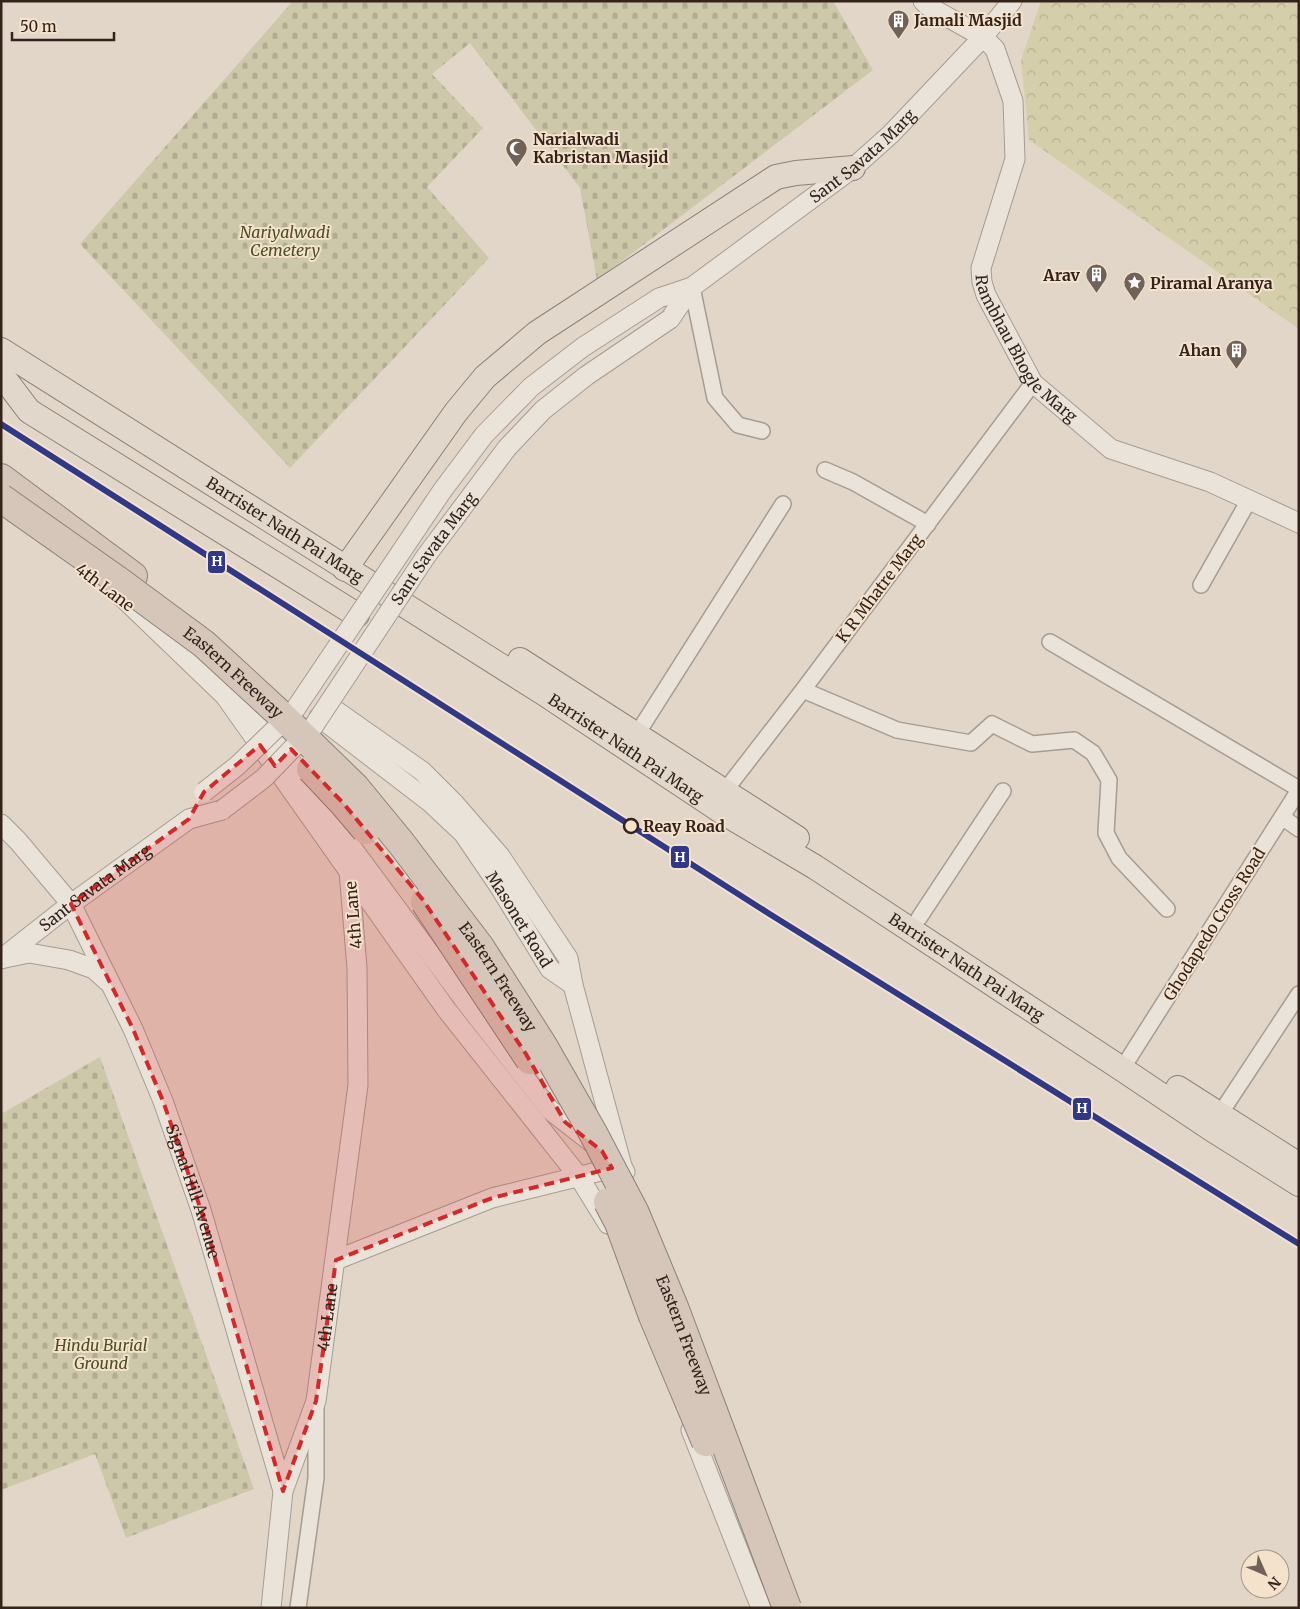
<svg xmlns="http://www.w3.org/2000/svg" width="1300" height="1609" font-family="Merriweather,serif">
<style>
.forest{fill:url(#forest-crowns)}
.cemetery{fill:url(#cemetery-stones)}
.lines{fill:none;stroke-linecap:round;stroke-linejoin:round}
.minor-casing{stroke:#a69c92;stroke-width:18}
.tertiary-casing{stroke:#a69c92;stroke-width:21}
.primary-casing{stroke:#8c8178;stroke-width:26}
.motorway-casing{stroke:#8c8178;stroke-width:30}
.minor{stroke:#eae3da;stroke-width:15}
.tertiary{stroke:#eae3da;stroke-width:19}
.primary{stroke:#e1d7cb;stroke-width:24}
.motorway{stroke:#d5c6b9;stroke-width:28}
.tertiary-bridge-casing{stroke:#a69c92;stroke-width:21;stroke-linecap:butt}
.motorway-bridge-casing{stroke:#8c8178;stroke-width:30;stroke-linecap:butt}
.tertiary-bridge{stroke:#eae3da;stroke-width:19}
.motorway-bridge{stroke:#d5c6b9;stroke-width:28}
.rail-1-casing{stroke:#f4e2cc;stroke-width:10}
.rail-1{stroke:#303888;stroke-width:6}
.marked{fill:#d62828;fill-opacity:0.2;stroke:#d62828;stroke-width:4;stroke-dasharray:10 6;stroke-linejoin:round}
.stop-dot{fill:#f4e2cc;stroke:#33231b;stroke-width:2.5}
.labels{text-anchor:middle;stroke-width:4;stroke-linejoin:round;paint-order:stroke}
.poi-label{font-size:16px;font-weight:bold;fill:#33231b;stroke:#f4e2cc;text-anchor:start}
.street-label{font-size:16px;fill:#33231b;stroke:#f4e2cc}
.park-label{font-size:16px;font-style:italic;fill:#4b4f22;stroke:#f4e2cc}
.stop-label{font-size:16px;font-weight:bold;fill:#33231b;stroke:#f4e2cc;text-anchor:start}
.line-badge{stroke:#f4e2cc;stroke-width:2}
.badge-label{font-size:14px;text-anchor:middle;font-weight:bold;fill:#fff}
</style>
<defs>
<pattern id="forest-crowns" width="20" height="18" patternUnits="userSpaceOnUse" patternTransform="scale(1.25)"><rect width="20" height="18" fill="#d5ceaa"/><path d="M2 6a3 3 0 1 1 6 0M12 15a3 3 0 1 1 6 0" fill="none" stroke="#b7b192"/></pattern>
<pattern id="cemetery-stones" width="16" height="16" patternUnits="userSpaceOnUse" patternTransform="scale(1.25)"><rect width="16" height="16" fill="#cec8aa"/><path d="M2 7V4a2 2 0 0 1 4 0v3zM10 15v-3a2 2 0 0 1 4 0v3z" fill="#b1ac92"/></pattern>
</defs>
<rect width="100%" height="100%" fill="#e2d6c8"/>
<path class="forest" d="M1041 1H1299V329L1029 140 1021 60Z"/>
<path class="cemetery" d="M293 1H833L873 70 597 280 580 188 470 43 432 74 483 128 427 187 489 258 290 468 80 244Z
M100 1057 254 1489 126 1538 95 1454 1 1490V1114Z"/>
<g class="lines">
<defs>
<path id="minor" d="M692 287 715 398 738 425 762 431
M825 470 853 482 928 524
M1201 585 1249 500
M1050 642 1299 789
M803 690 897 730 971 743 992 724 1032 744 1074 740 1093 753 1109 780 1106 833 1119 858 1167 909
M637 734 783 504
M724 792 803 690 1033 383
M1282 817 1299 829
M919 918 1003 791
M1129 1058 1299 790
M1220 1114 1299 994
M298 1608 316 1478V1408"/>
<g id="tertiary">
<path id="s1" d="M923 1 928 6 983 37 995 49 1013 101 1015 159 981 268 982 282 986 295 1033 383 1111 449 1210 482 1299 523"/>
<path id="s2" d="M659 298 692 287 853 168 891 134 983 37 1012 1"/>
<path d="M670 319 692 287"/>
<path d="M122 597 225 696 446 1009 579 1177 608 1224"/>
<path d="M238 687 358 856 468 1005 550 1110 595 1145"/>
<path d="M328 705 422 771 454 803 500 856 568 958 573 985 622 1166 625 1172"/>
<path id="s3" d="M319 717 431 803 463 833 499 886 550 969 573 985"/>
<path id="s4" d="M1 824 18 841 71 904 133 1029 163 1101 201 1210 283 1491"/>
<path d="M5 958 29 953 69 960 94 969 107 981"/>
<path id="s5" d="M1 959 71 904 189 819 222 810"/>
<path d="M336 1260 492 1198 621 1166"/>
<path d="M691 1430 761 1608"/>
<path id="s6" d="M271 1608 283 1491 316 1401 358 1085 357 968 349 871"/>
</g>
<g id="primary">
<path id="s7" d="M1 350 542 692 724 813 815 867 1122 1069 1210 1128 1299 1184"/>
<path d="M1 374 29 411 357 615"/>
<path d="M345 569 456 412 485 377 537 333 776 177 796 173 853 168"/>
<path d="M520 660 797 838"/>
<path d="M1178 1088 1299 1165"/>
</g>
<path id="motorway" d="M1 478 133 576"/>
</defs>
<use href="#minor" class="minor-casing"/>
<use href="#tertiary" class="tertiary-casing"/>
<use href="#primary" class="primary-casing"/>
<use href="#motorway" class="motorway-casing"/>
<use href="#minor" class="minor"/>
<use href="#tertiary" class="tertiary"/>
<use href="#primary" class="primary"/>
<use href="#motorway" class="motorway"/>
<defs>
<g id="tertiary-bridge">
<path d="M204 792 237 766 294 711 442 491 484 435 531 387 583 347 659 298"/>
<path id="s8" d="M222 810 264 778 313 727 426 556 507 448 543 410 586 376 670 319"/>
</g>
<g id="motorway-bridge">
<path id="s9" d="M1 498 120 582 204 644 280 714 355 787 401 843 480 947 542 1044 593 1133 635 1213 674 1307 787 1608"/>
<path d="M311 769 344 804 366 830"/>
<path d="M425 902 530 1060"/>
<path d="M608 1202 619 1223 653 1316 706 1442"/>
</g>
</defs>
<use href="#tertiary-bridge" class="tertiary-bridge-casing"/>
<use href="#motorway-bridge" class="motorway-bridge-casing"/>
<use href="#tertiary-bridge" class="tertiary-bridge"/>
<use href="#motorway-bridge" class="motorway-bridge"/>
<defs>
<path id="rail-1" d="M1 424 768 913 1299 1244"/>
</defs>
<use href="#rail-1" class="rail-1-casing"/>
<use href="#rail-1" class="rail-1"/>
</g>
<path class="marked" d="M260 745 275 766 291 749 344 804 423 900 526 1054 565 1122 602 1151 612 1168 492 1198 336 1260 316 1401 283 1491 201 1210 163 1101 133 1029 71 904 189 819 204 792Z"/>
<defs>
<symbol id="building-pin" viewBox="-11 -11 22 30"><path d="M0 17L-7.5 6A9.5 9.5 0 1 1 7.5 6Z" fill="#706258" stroke="#f4e2cc"/><path d="M-4-6H4V6H1V3H-1V6H-4ZM-2.5-4.3h1.7v1.8h-1.7ZM.8-4.3h1.7v1.8H.8ZM-2.5-1h1.7V.8h-1.7ZM.8-1h1.7V.8H.8Z" fill="#fff"/></symbol>
<symbol id="mosque-pin" viewBox="-11 -11 22 30"><path d="M0 17L-7.5 6A9.5 9.5 0 1 1 7.5 6Z" fill="#706258" stroke="#f4e2cc"/><path d="M3.5-4.9A6 6 0 1 0 3.5 4.9A5 5 0 1 1 3.5-4.9Z" fill="#fff"/></symbol>
<symbol id="sight-pin" viewBox="-11 -11 22 30"><path d="M0 17L-7.5 6A9.5 9.5 0 1 1 7.5 6Z" fill="#706258" stroke="#f4e2cc"/><path d="M0-6L1.8-2.2L6-1.7L2.9 1.2L3.7 5.4L0 3.3L-3.7 5.4L-2.9 1.2L-6-1.7L-1.8-2.2Z" fill="#fff"/></symbol>
</defs>
<g fill-rule="evenodd">
<use href="#building-pin" x="886" y="8" width="25" height="34"/>
<use href="#mosque-pin" x="504" y="136" width="25" height="34"/>
<use href="#building-pin" x="1084" y="262" width="25" height="34"/>
<use href="#sight-pin" x="1122" y="270" width="25" height="34"/>
<use href="#building-pin" x="1224" y="338" width="25" height="34"/>
</g>
<circle class="stop-dot" cx="631" cy="826" r="7"/>
<g class="labels">
<g class="poi-label">
<text x="914" y="26">Jamali Masjid</text>
<text x="533" y="145">Narialwadi<tspan x="533" dy="18">Kabristan Masjid</tspan></text>
<text x="1080" y="281" text-anchor="end">Arav</text>
<text x="1150" y="289">Piramal Aranya</text>
<text x="1221" y="356" text-anchor="end">Ahan</text>
</g>
<g class="street-label">
<text dy="6" stroke="none"><textPath href="#s2" startOffset="250">Sant Savata Marg</textPath></text>
<text dy="6" stroke="none"><textPath href="#s1" startOffset="409">Rambhau Bhogle Marg</textPath></text>
<text dy="6" stroke="none"><textPath href="#s7" startOffset="336">Barrister Nath Pai Marg</textPath></text>
<text dy="6" stroke="none"><textPath href="#s8" startOffset="339">Sant Savata Marg</textPath></text>
<text transform="translate(105 587) rotate(37)" y="6">4th Lane</text>
<text transform="translate(879 588) rotate(-53)" y="6">K R Mhatre Marg</text>
<text dy="6" stroke="none"><textPath href="#s9" startOffset="291">Eastern Freeway</textPath></text>
<text dy="6" stroke="none"><textPath href="#s7" startOffset="741">Barrister Nath Pai Marg</textPath></text>
<text dy="6" stroke="none"><textPath href="#s5" startOffset="118">Sant Savata Marg</textPath></text>
<text transform="translate(353 915) rotate(-95)" y="6">4th Lane</text>
<text dy="6" stroke="none"><textPath href="#s3" startOffset="288">Masonet Road</textPath></text>
<text transform="translate(1214 924) rotate(-58)" y="6">Ghodapedo Cross Road</text>
<text dy="6" stroke="none"><textPath href="#s7" startOffset="1146">Barrister Nath Pai Marg</textPath></text>
<text dy="6" stroke="none"><textPath href="#s9" startOffset="696">Eastern Freeway</textPath></text>
<text dy="6" stroke="none"><textPath href="#s4" startOffset="419">Signal Hill Avenue</textPath></text>
<text dy="6" stroke="none"><textPath href="#s6" startOffset="298">4th Lane</textPath></text>
<text dy="6" stroke="none"><textPath href="#s9" startOffset="1101">Eastern Freeway</textPath></text>
</g>
<g class="park-label">
<text x="285" y="238">Nariyalwadi<tspan x="285" dy="18">Cemetery</tspan></text>
<text x="101" y="1351">Hindu Burial<tspan x="101" dy="18">Ground</tspan></text>
</g>
<g class="stop-label">
<text x="643" y="832">Reay Road</text>
</g>
</g>
<g class="line-badge">
<rect x="207" y="550" width="19" height="24" rx="5" fill="#303888"/>
<rect x="670" y="845" width="20" height="24" rx="5" fill="#303888"/>
<rect x="1072" y="1097" width="20" height="24" rx="5" fill="#303888"/>
</g>
<g class="badge-label">
<text x="217" y="566">H</text>
<text x="680" y="862">H</text>
<text x="1082" y="1113">H</text>
</g>
<rect width="1300" height="1609" fill="none" stroke="#33231b" stroke-width="5"/>
<g transform="translate(1265 1574) rotate(135)"><circle r="24" fill="#f4e2cc" stroke="#a79685"/>
<path d="M0-4L9 19L0 12L-9 19Z" fill="#706258"/>
<text y="-8" font-size="14" font-weight="bold" text-anchor="middle" fill="#33231b">N</text>
</g>
<path d="M12 32v8h102v-8" fill="none" stroke="#33231b" stroke-width="2.5"/>
<text x="20" y="32" font-size="15" fill="#33231b" stroke="#f4e2cc" stroke-width="4" paint-order="stroke">50 m</text>
</svg>
